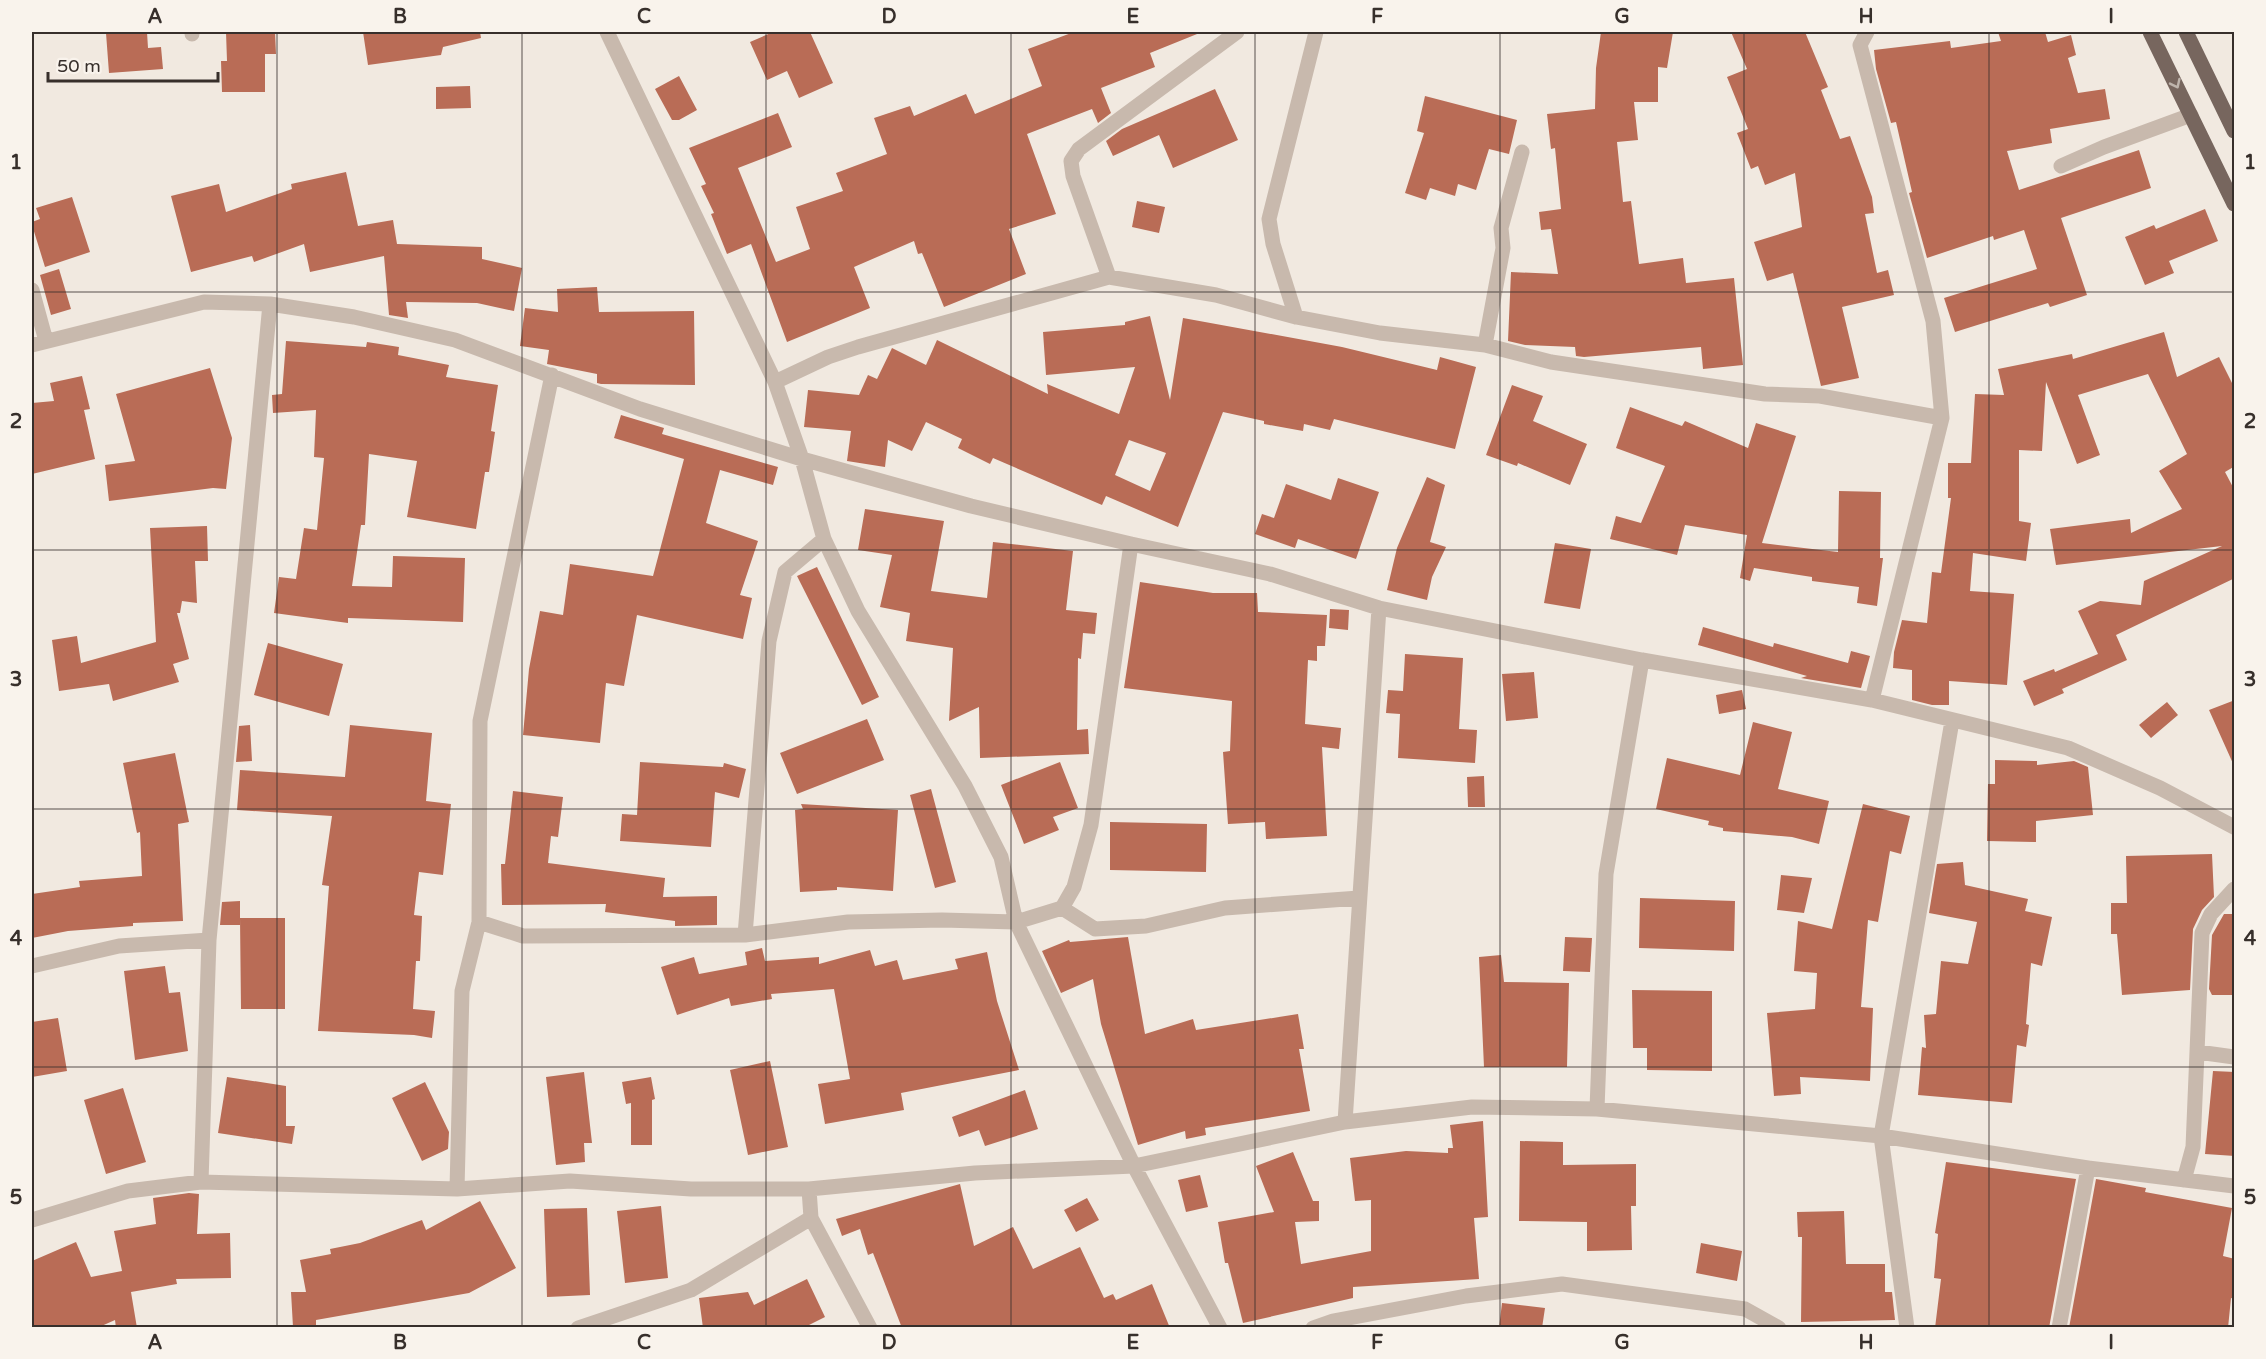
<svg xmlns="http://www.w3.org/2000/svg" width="2266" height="1359" font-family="'Varela Round',sans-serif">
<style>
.building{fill:#b96c56;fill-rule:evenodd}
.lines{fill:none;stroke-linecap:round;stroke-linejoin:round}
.minor{stroke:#c8b9ad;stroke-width:15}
.major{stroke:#77665e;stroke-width:15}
.oneway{stroke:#beb4ac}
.grid{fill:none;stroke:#372f2b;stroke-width:1.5;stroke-opacity:0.55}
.neatline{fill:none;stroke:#372f2b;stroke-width:2}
.grid-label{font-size:20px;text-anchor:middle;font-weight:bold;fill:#372f2b}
</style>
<rect width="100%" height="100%" fill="#f1e9e0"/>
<path class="building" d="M147 32 148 48 161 47 163 69 109 73 106 33Z
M226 32H275L276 54H265V92H222L221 61H227Z
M363 32H480L481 38 443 47 441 55 368 65Z
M773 32H810L833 83 799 98 787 71 767 80 750 42Z
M1074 32H1202L1150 53 1155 67 1101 88 1111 113 1098 123 1092 109 1027 134 1056 214 1009 229 1026 274 944 307 922 253 918 254 914 241 854 267 870 308 787 342 751 244 727 254 711 214 714 213 701 186 706 184 689 148 778 113 792 147 738 168 776 262 810 249 796 207 843 191 836 173 887 154 874 118 910 106 914 116 966 94 975 114 1042 86 1028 49Z
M1601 32H1673L1667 68 1658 67V102H1634L1638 140 1617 142 1623 202 1631 201 1639 264 1683 258 1686 283 1734 278 1743 365 1703 369 1701 347 1584 357 1576 356 1575 347 1525 345 1508 341 1511 272 1558 274 1551 229 1541 230 1539 212 1561 209 1555 148 1551 149 1547 114 1595 109 1596 68Z
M1731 32H1805L1828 87 1821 90 1840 139 1850 136 1872 197 1874 213 1865 214 1877 273 1888 270 1894 295 1842 307 1859 378 1821 386 1793 273 1767 281 1754 242 1802 227 1795 173 1765 185 1758 166 1751 169 1737 133 1748 129 1727 77 1747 69Z
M1998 32H2045L2048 42 2071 35 2076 55 2068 58 2078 93 2105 89 2110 119 2050 129 2052 143 2007 151 2019 190 2139 150 2151 188 2061 218 2087 295 2050 307 2048 303 1955 332 1944 298 2037 269 2024 230 1994 240 1993 236 1927 258 1909 193 1912 192 1896 122 1891 123 1876 69 1874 50 1950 41 1951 48 2001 41Z
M679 76 697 110 679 120H672L655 89Z
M470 86 471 108 436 109V87Z
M1215 89 1238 140 1173 168 1159 135 1113 156 1106 141 1122 129Z
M1425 96 1517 120 1509 154 1489 149 1476 190 1458 184 1455 196 1430 188 1426 200 1405 193 1424 133 1417 131Z
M346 172 358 226 393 220 397 244 482 247V259L522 268 514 311 477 303 406 302 408 318 389 315 384 256 310 272 304 244 254 262 252 256 191 272 171 196 219 184 226 212 292 189 291 184Z
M72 197 90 252 45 267 32 225V222L40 219 36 208Z
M1137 201 1165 207 1159 233 1132 227Z
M2205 209 2218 241 2169 261 2174 273 2145 285 2125 237 2154 225 2156 229Z
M59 269 71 309 51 315 40 275Z
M597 287 599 312 694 311 695 385 601 384 597 383V374L547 364 549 350 520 346 525 308 558 312 557 289Z
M1150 316 1170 400 1183 318 1342 347 1437 370 1440 357 1476 367 1455 449 1334 419 1330 430 1304 424 1303 431 1264 424V421L1223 412 1178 527 1106 496 1102 505 993 458 990 464 958 448 962 439 926 422 912 451 888 440 885 467 847 461 851 431 804 427 808 390 859 395 868 375 877 379 892 348 926 365 937 340 1048 394 1047 384 1119 414 1135 367 1046 375 1043 332 1125 325V322ZM1129 440 1166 453 1150 491 1115 475Z
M2164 332 2177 377 2219 357 2235 389V466L2225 472 2235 491V578L2116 635 2127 660 2062 689 2064 693 2034 706 2023 681 2054 669 2055 672 2098 654 2078 611 2100 601 2141 605 2144 581 2222 546 2056 565 2050 529 2130 519 2131 533 2182 509 2159 471 2187 454 2148 374 2078 395 2100 455 2077 464 2046 382 2042 451 2019 450V521L2031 523 2026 561 1973 553 1970 591 2014 594 2007 685 1949 681V705H1932L1912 700V670L1893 668 1894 652 1902 620 1927 623 1932 572 1941 573 1951 498H1948V463H1971L1975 394 2004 395 1998 369 2072 354 2073 359Z
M286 341 366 347 367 342 399 347 398 355 449 365 446 377 498 385 491 431 495 432 489 472H485L476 529 407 517 417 461 369 454 365 525H361L352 586 392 587 393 556 465 558 463 622 348 618V623L274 613 279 577 296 579 304 528 317 530 324 458 314 457 316 410 273 413 272 395 282 394Z
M210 368 232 438 226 489 213 488 109 501 105 465 135 461 116 394Z
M82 376 90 409 84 410 95 459 32 474V403L54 401 50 383Z
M1512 385 1543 396 1533 421 1587 444 1570 485 1518 463 1517 466 1486 455Z
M1630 407 1682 426 1685 421 1748 448 1756 423 1796 436 1762 543 1838 552 1839 491 1881 492 1880 558H1883L1877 606 1857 603 1859 587 1812 581V577L1754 568 1750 581 1740 578 1747 535 1685 525 1677 555 1610 539 1616 516 1641 523 1665 466 1616 448Z
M621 415 664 428 662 434 778 467 773 485 720 470 706 523 758 541 740 595 752 598 743 639 637 615 624 686 606 683 600 743 523 735 529 669 540 611 563 615 570 564 653 576 684 459 614 438Z
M1427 477 1445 485 1430 542 1446 547 1432 577 1427 600 1387 590 1397 548Z
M1338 478 1379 492 1356 559 1298 539 1295 548 1255 534 1262 514 1274 518 1286 484 1331 500Z
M865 509 944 521 931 591 987 598 993 542 1073 551 1066 610 1097 613 1095 634 1083 633 1081 659 1078 658 1077 730 1088 729 1089 754 980 758 979 707 949 721 953 648 906 641 910 613 880 607 892 555 858 550Z
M207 526 208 561H195L197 603 182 601 180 613H177L189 659 173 664 179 682 113 701 109 684 59 691 52 640 77 636 81 663 156 642 150 528Z
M1555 543 1591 549 1580 609 1544 603Z
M817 567 879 697 862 705 797 576Z
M1140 582 1213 593H1257L1258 612 1327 615 1325 646H1317V661L1308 660 1305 724 1341 728 1339 749 1322 747 1327 836 1266 839 1265 822 1228 824 1223 752 1230 751 1232 701 1124 688Z
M1330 609 1349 610 1348 630 1329 628Z
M1703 627 1773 647 1774 643 1848 663 1851 651 1870 656 1861 688 1801 678 1807 676 1698 645Z
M268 643 343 664 329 716 254 695Z
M1405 654 1463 658 1459 729 1477 730 1475 763 1398 758 1400 714 1386 713 1388 690 1403 691Z
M1534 672 1538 718 1506 721 1502 674Z
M1742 690 1746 709 1719 714 1716 695Z
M2235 700V768L2209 710Z
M2167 702 2178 715 2151 738 2139 725Z
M867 719 884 760 797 794 780 753Z
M1753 722 1792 732 1778 789 1829 801 1819 844 1792 837 1723 831V828L1708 825 1709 821 1656 809 1667 758 1740 775Z
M250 725 252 761 236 762 239 726Z
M350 725 432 733 426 801 451 804 443 875 419 872 414 915 422 916 420 961H416L413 1009 435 1011 432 1038 414 1035 318 1031 329 886 322 885 332 816 237 810 240 770 345 777Z
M175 753 189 822 178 824 183 921 133 923V926L68 931 32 938V894L80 887 79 881 142 876 140 832 137 833 123 763Z
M1995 760 2037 761V765L2074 761 2088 767 2093 815 2036 821V842L1987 841 1988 784H1995Z
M640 762 723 767 724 763 746 769 739 798 715 792 711 847 620 841 622 814 637 815Z
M1060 762 1078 808 1053 817 1059 830 1024 844 1001 785Z
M1484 776 1485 807H1468L1467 777Z
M931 789 956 882 935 888 910 795Z
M513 791 563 797 558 837 551 836 548 863 665 878 663 897 717 896V925L675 926V921L605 912 606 904 502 905 501 864H505Z
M801 804 898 810 893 891 837 887V890L800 892 795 810 803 809Z
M1863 804 1910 816 1901 854 1890 851 1878 922 1868 920 1861 1007 1873 1008 1870 1081 1800 1077 1801 1094 1774 1096 1767 1013 1815 1009 1817 973 1794 971 1798 921 1832 929Z
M1110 822 1207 824 1206 872 1110 870Z
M2212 854 2214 897 2202 910 2193 929 2190 990 2122 995 2117 934H2111V903H2127L2126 856Z
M1963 862 1965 885 2028 899 2025 911 2052 917 2042 966 2031 963 2026 1024 2029 1025 2026 1047 2017 1045 2012 1103 1918 1095 1922 1047 1926 1048 1924 1015 1936 1014 1941 961 1968 964 1977 922 1929 913 1937 864Z
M1781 875 1812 878 1804 913 1777 910Z
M1640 898 1735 901 1734 951 1639 948Z
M240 901V925H220L222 902Z
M2224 914H2235V995H2212L2209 989 2212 935Z
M240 918H285V1009H241Z
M1128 937 1145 1034 1193 1019 1196 1030 1298 1014 1304 1049H1299L1310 1111 1205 1128 1206 1135 1186 1139 1185 1131 1138 1145 1101 1024 1093 979 1061 993 1042 951 1069 940 1070 942Z
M1565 937 1592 938 1590 972 1563 971Z
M762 948 765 961 819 957V964L870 950 875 966 897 960 903 980 958 969 955 959 987 952 997 1001 1019 1070 901 1093 904 1110 825 1124 818 1084 850 1079 834 989 771 994 772 999 731 1006 729 998 677 1015 661 967 694 957 699 974 747 965 745 952Z
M1501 955 1504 982 1569 983 1567 1067H1484L1479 957Z
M165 966 169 993 180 992 188 1051 135 1060 124 971Z
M1632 990 1712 991V1071L1647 1070V1048H1633Z
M58 1018 67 1071 32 1077V1022Z
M770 1061 788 1147 748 1155 730 1070Z
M2213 1071 2235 1072V1156L2205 1154Z
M584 1072 592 1143H584L585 1162 556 1165 546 1077Z
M227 1077 286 1086V1126H295L292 1144 218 1133Z
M651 1077 655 1099 652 1100V1145H631V1103L626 1104 622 1082Z
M425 1082 449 1132 448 1149 422 1161 392 1098Z
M123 1088 146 1162 106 1174 84 1100Z
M1025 1090 1038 1129 985 1146 979 1130 959 1137 952 1117Z
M1483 1121 1488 1217 1474 1218 1479 1279 1353 1287V1298L1243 1323 1228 1263H1225L1218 1222 1274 1212 1256 1166 1293 1152 1313 1201H1319V1221L1295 1222 1301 1264 1371 1251V1200L1355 1201 1350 1158 1406 1151 1448 1153V1148H1453L1450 1125Z
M1520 1141 1563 1142V1165L1636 1164V1206H1631L1632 1250 1587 1251V1222L1519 1221Z
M1946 1162 2076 1179 2049 1328H1935L1941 1279 1934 1278 1938 1234 1935 1233Z
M1200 1175 1208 1207 1186 1212 1178 1180Z
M2096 1179 2146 1188 2145 1192 2232 1208 2223 1256 2235 1259V1299L2231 1298 2228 1328H2069Z
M960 1184 974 1246 1013 1227 1033 1269 1080 1247 1104 1298 1113 1294 1116 1300 1152 1284 1170 1328H902L873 1253 868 1255 860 1229 842 1236 836 1219Z
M189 1193 199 1194 197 1234 230 1233 231 1278 176 1279 177 1284 131 1292 137 1328H116L115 1320 97 1328H32V1261L76 1242 91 1277 122 1271 114 1231 156 1224 153 1198Z
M1087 1198 1099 1220 1076 1232 1064 1210Z
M480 1201 516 1268 469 1293 316 1320V1326L293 1327 291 1292H306L300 1260 331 1254 330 1249 360 1243 422 1220 426 1230Z
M661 1206 668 1278 625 1283 617 1211Z
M587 1208 590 1295 547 1297 544 1209Z
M1844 1211 1846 1264H1885V1292H1892L1895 1320 1801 1322 1802 1237H1798L1797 1212Z
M1701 1243 1742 1251 1737 1281 1696 1273Z
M807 1279 825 1317 803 1328H703L699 1298 748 1292 754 1305Z
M1502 1303 1545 1308 1542 1328H1499Z"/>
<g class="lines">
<path class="minor" d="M192 32V34
M607 32 775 382
M1867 32 1860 45 1933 321 1942 418 1872 700
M2061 166 2104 147 2191 115
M1109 277 1073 176 1071 161 1079 149 1237 32
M32 290 46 341
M1296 317 1273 244 1269 219 1316 32
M32 345 204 302 270 304 354 317 455 340 640 409 802 459 971 506 1131 544 1270 574 1379 608 1642 660 1872 700 2068 748 2160 788 2234 827
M1485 345 1503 248 1501 228 1522 152
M1062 908 1095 929 1146 926 1225 908 1359 898
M479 922 523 936 745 935 848 922 942 920 1016 922 1062 908 1074 887 1091 825 1131 544
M745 935 769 641 785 572 824 539
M32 966 119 946 209 940
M2198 1052 2234 1057
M1597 1109 1606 874 1642 660
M1345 1122 1379 608
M2184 1180 2193 1147 2202 933 2211 914 2234 889
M201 1182 209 940 270 304
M457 1189 462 991 479 922 480 721 552 375
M809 1189 811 1218 870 1328
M32 1220 128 1191 201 1182 457 1189 570 1181 691 1189H809L975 1173 1134 1166 1345 1122 1472 1107 1597 1109 1881 1136 2088 1168 2234 1186
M578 1328 691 1290 811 1218
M1220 1328 1134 1166 1016 922 1001 857 965 786 858 611 824 539 802 459 775 382 828 357 858 347 1109 277 1216 295 1296 317 1380 333 1485 345 1551 362 1765 394 1820 396 1942 418
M1313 1328 1333 1321 1466 1296 1562 1284 1745 1309 1779 1328
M1907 1328 1881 1136 1952 721
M2059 1328 2088 1168"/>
<path class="major" d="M2150 32 2234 204
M2186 32 2234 131"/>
</g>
<defs><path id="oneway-chevron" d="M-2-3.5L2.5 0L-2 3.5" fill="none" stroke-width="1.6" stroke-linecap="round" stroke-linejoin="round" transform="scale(1.5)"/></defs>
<use class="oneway" href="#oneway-chevron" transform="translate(2176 84) rotate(64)"/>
<path class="grid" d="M277 32V1328M522 32V1328M766 32V1328M1011 32V1328M1255 32V1328M1500 32V1328M1744 32V1328M1989 32V1328M32 292H2234M32 550H2234M32 809H2234M32 1067H2234"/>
<rect width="2266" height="1359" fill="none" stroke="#f9f3ec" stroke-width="66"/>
<path d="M48 72v9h170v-9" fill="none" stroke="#372f2b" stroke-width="3"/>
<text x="57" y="72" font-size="18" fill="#372f2b" stroke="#f9f3ec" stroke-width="4.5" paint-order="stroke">50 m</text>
<rect x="33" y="33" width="2200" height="1293" class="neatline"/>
<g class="grid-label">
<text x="155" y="23">A</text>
<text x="400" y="23">B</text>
<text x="644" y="23">C</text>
<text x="889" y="23">D</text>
<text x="1133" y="23">E</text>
<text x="1377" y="23">F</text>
<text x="1622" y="23">G</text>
<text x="1866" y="23">H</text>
<text x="2111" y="23">I</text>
<text x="16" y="169">1</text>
<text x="2250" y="169">1</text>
<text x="16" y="428">2</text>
<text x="2250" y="428">2</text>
<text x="16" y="686">3</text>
<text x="2250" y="686">3</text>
<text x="16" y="945">4</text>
<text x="2250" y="945">4</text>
<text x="16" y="1204">5</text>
<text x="2250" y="1204">5</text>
<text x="155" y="1349">A</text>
<text x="400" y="1349">B</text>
<text x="644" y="1349">C</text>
<text x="889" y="1349">D</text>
<text x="1133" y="1349">E</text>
<text x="1377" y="1349">F</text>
<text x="1622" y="1349">G</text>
<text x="1866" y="1349">H</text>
<text x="2111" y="1349">I</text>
</g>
</svg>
